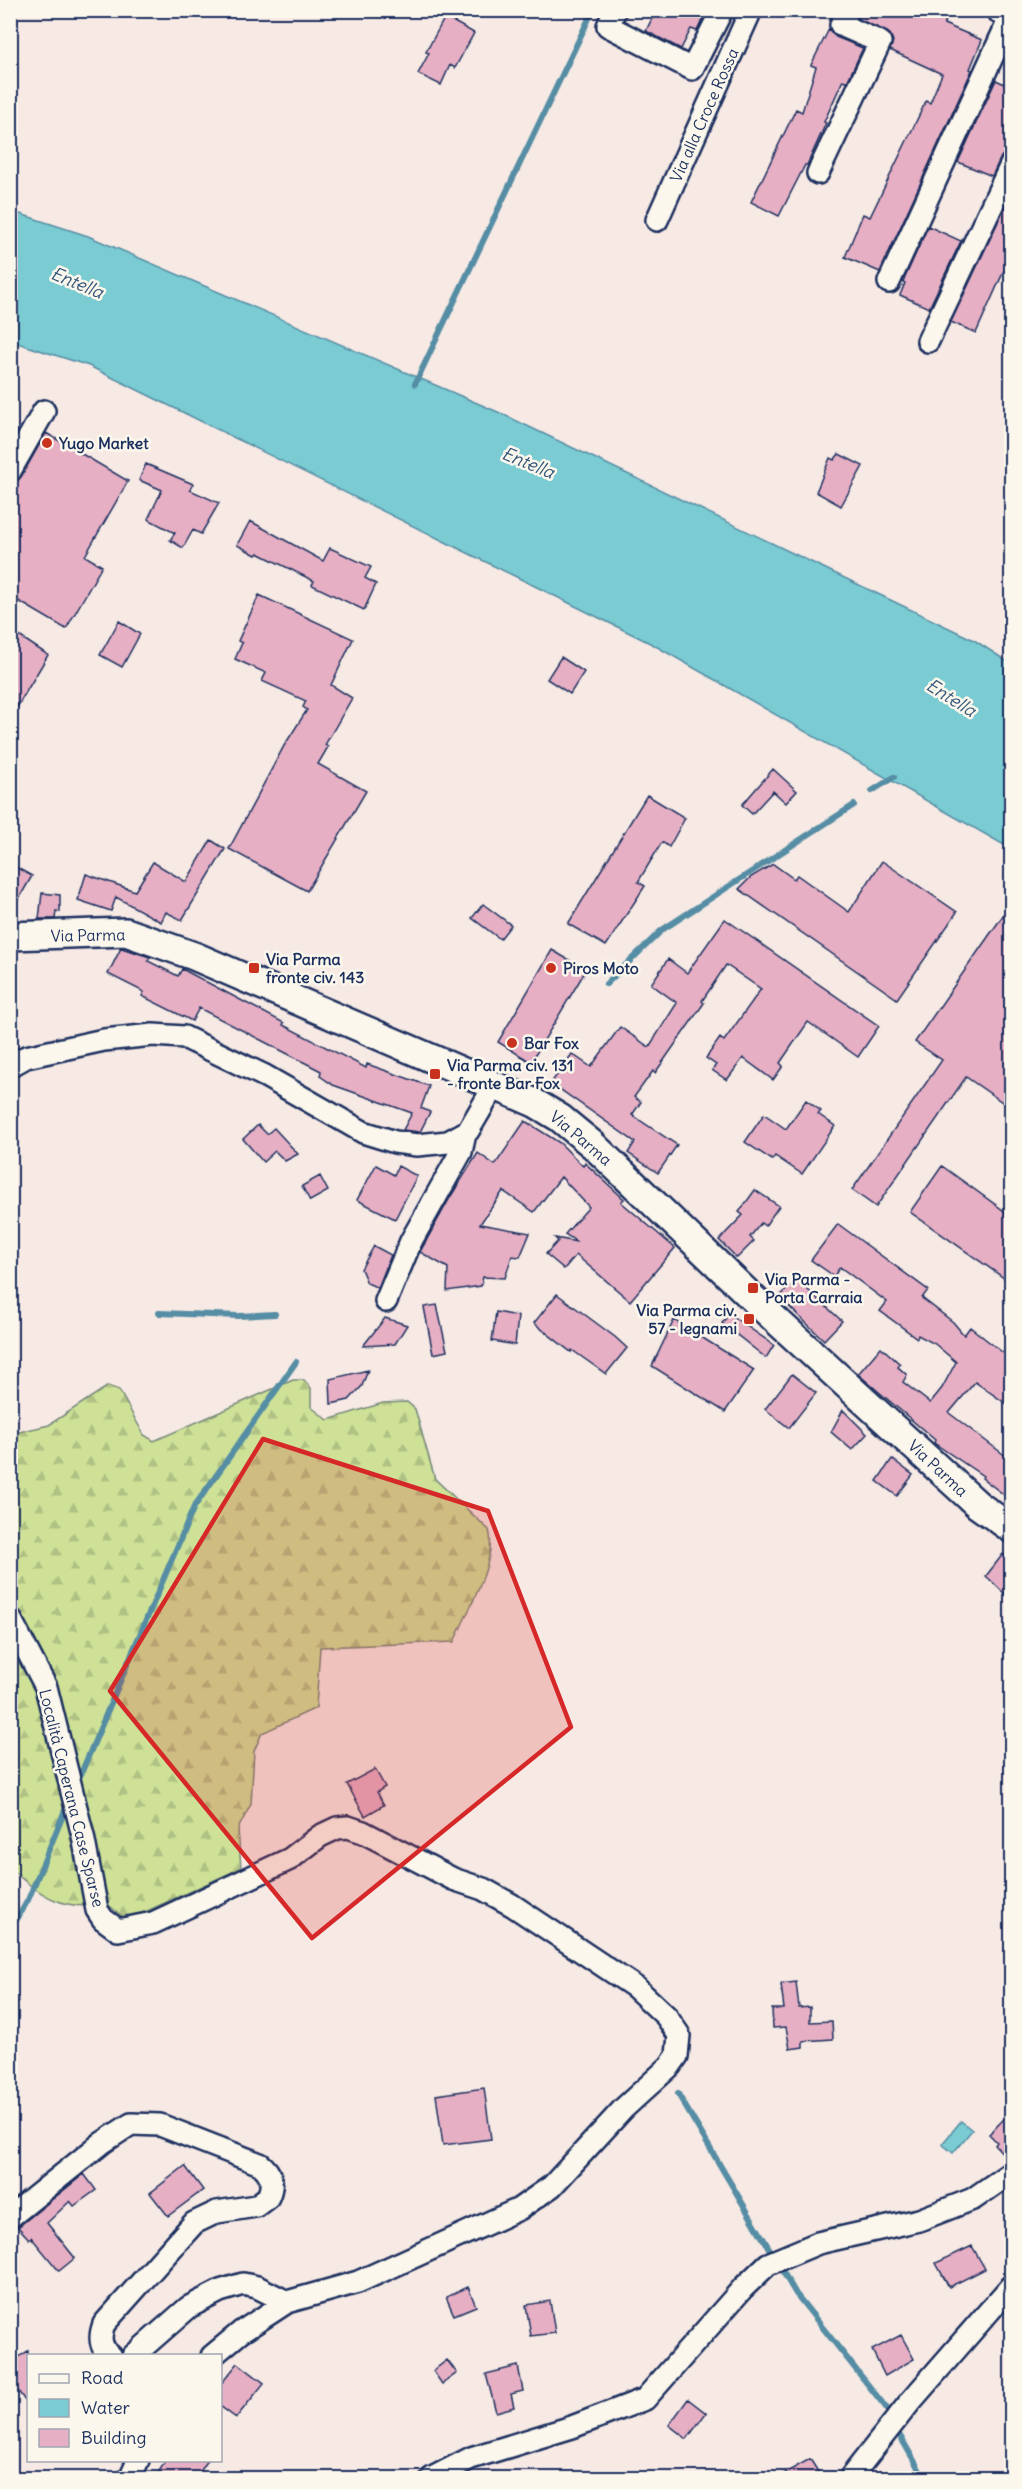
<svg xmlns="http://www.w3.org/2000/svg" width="1022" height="2489" font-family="Delius,sans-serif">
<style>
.forest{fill:url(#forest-firs);stroke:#74887a;stroke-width:1.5}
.water{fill:#7acbd2;stroke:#548da4;stroke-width:1.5}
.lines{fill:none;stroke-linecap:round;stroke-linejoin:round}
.stream{stroke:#548da4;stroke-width:6}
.building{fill:#e6afc4;stroke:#1b2f5e;stroke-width:1.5}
.minor-casing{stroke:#1b2f5e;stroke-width:26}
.major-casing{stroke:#1b2f5e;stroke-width:32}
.minor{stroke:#fbf7ec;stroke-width:21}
.major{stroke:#fbf7ec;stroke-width:27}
.marked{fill:#d62828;fill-opacity:0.2;stroke:#d62828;stroke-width:4.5;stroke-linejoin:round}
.poi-dot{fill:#c8321e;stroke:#fbf7ec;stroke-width:2}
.labels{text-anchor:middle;stroke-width:5;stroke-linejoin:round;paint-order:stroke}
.street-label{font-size:16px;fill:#1b2f5e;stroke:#fbf7ec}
.poi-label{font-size:16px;font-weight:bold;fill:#1b2f5e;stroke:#fbf7ec;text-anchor:start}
.water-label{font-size:18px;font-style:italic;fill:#33567b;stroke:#fbf7ec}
</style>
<defs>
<pattern id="forest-firs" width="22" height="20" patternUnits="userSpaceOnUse" patternTransform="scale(1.5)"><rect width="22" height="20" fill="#cee196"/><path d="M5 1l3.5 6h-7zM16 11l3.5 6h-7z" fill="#b0c184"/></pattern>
</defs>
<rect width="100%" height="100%" fill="#f7e9e4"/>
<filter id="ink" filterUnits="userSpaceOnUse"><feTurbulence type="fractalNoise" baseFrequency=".0167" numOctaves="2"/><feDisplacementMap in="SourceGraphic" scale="12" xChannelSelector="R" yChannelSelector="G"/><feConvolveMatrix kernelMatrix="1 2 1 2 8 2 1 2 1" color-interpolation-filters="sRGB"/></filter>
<g filter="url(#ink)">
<path class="forest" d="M293 1380H304L311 1388V1407L328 1420 383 1403 407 1402 415 1409 435 1479 489 1530C498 1560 466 1614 454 1642L320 1647 316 1708 262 1733 254 1751 251 1804 238 1829 241 1868 134 1917H123L106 1903C66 1913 39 1895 11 1869L10 1434 49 1425 108 1386 119 1390 144 1435 154 1441Z"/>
<path class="water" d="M11 211 88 236 498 412 974 640 1011 664V849L652 644 89 366 11 341Z
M961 2121 972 2130 953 2153 942 2144Z"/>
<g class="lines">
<path class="stream" d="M415 384 593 10
M872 791 894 777
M606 984 662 930 854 805
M159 1313 239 1316 275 1314
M77 1783 194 1507 296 1362
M10 1931 28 1900 68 1803
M678 2094 796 2294 888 2410
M900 2436 924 2478"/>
</g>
<path class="building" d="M656 10H707L697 31 691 29 681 49 646 31Z
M860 10H951L944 24 982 40 970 69 972 70 880 272 845 257 863 214 870 217 926 101 930 103 942 74 890 50 893 41 890 34 858 19Z
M445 17 474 33 455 68 450 65 441 85 418 74 429 53 426 52Z
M829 29 836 37 863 48 847 82 843 80 824 122 826 123 807 165H805L779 216 751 202 796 109 802 112 816 67 811 65Z
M996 80 1011 87V150L1001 157 992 176 958 162Z
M1011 194V255L976 333 951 322Z
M928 226 961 241 929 308 900 295 905 283 903 282Z
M46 433 128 481 85 556 102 566 66 629 10 596V484L21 477Z
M839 454 863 466 841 506 816 492 830 458 834 460Z
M146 464 193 484 190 490 219 503 201 534 193 530 183 548 170 540 175 533 148 519 162 490 139 480Z
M250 521 323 561 330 548 371 567 365 578 376 584 364 610 312 585 314 581 258 553 256 555 237 545Z
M259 595 353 639 331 685 352 698 325 745 328 747 318 764 366 791 307 891 229 849 284 746 307 710 303 707 306 701 262 681 266 673 235 659 242 643 238 641Z
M119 621 140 634 122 667 100 655Z
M10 630 48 655 10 719Z
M561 657 584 672 570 694 547 679Z
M773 769 797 791 786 803 773 791 752 814 742 805Z
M647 795 685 818 669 847 662 842 638 882 645 886 606 946 568 924Z
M211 840 225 849 182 920 166 912 161 922 116 897 111 911 78 900 86 874 135 891 153 862 186 882Z
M882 861 957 912 897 999 739 889 751 877 773 864 794 879 797 875 849 912Z
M10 864 32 876 10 914Z
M42 893 60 895V912L56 911 55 919H39Z
M483 904 511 925 500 939 472 918Z
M1011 904V1108L966 1077 876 1207 852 1190 942 1060 915 1042Z
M725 919 879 1026 858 1057 808 1022 780 1063 783 1066 773 1080 743 1058 727 1080 712 1070 716 1065 706 1058 720 1038 724 1041 761 989 726 965 702 1001 704 1003 655 1073 653 1071 634 1097 641 1102 632 1115 677 1145 658 1173 628 1153 635 1142 551 1083 572 1054 591 1067 620 1027 649 1047 677 1003 651 984 668 959 687 973Z
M121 948 150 957 148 961 178 976 182 969 284 1023 283 1025 366 1068 367 1064 429 1086 421 1108 430 1112 420 1132 403 1130 412 1113 333 1085 320 1076 321 1071 199 1008 192 1021 142 996 144 992 108 974Z
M552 950 586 970 531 1062 498 1042Z
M806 1100 821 1111 818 1114 835 1126 802 1174 775 1156 772 1160 745 1142 764 1114 786 1129Z
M525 1121 560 1143 583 1166 585 1163 624 1199 621 1202 675 1248 630 1301 576 1255 564 1269 546 1254 558 1241 555 1238 577 1242 565 1234 589 1207 561 1177 534 1212 503 1191 480 1224 530 1233 520 1257 512 1256 505 1278 483 1277 481 1286 447 1291 448 1268 420 1252 451 1196 478 1153 495 1165Z
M258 1125 267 1134 274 1128 298 1154 285 1161 275 1151 263 1162 243 1139Z
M376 1165 394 1175 398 1166 417 1176 395 1219 357 1200Z
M942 1166 1011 1216V1283L910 1212Z
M320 1176 328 1191 310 1201 302 1186Z
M755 1190 779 1206 765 1226 761 1223 750 1237 754 1241 737 1258 719 1240 743 1215 739 1212Z
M838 1224 928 1290 922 1298 953 1322 964 1335 970 1327 1011 1359V1407L975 1382 949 1413 1011 1460V1500L982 1478 983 1476 934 1443 935 1440 858 1374 881 1347 900 1364 898 1367 907 1375 903 1382 930 1403 942 1388 956 1362 935 1344 918 1335 917 1338 880 1311 887 1302 840 1267 834 1276 811 1260Z
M374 1246 391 1255 378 1288 367 1283 361 1269Z
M797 1280 842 1321 824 1340 779 1297Z
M557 1294 615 1337 627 1348 606 1374 572 1350 571 1352 534 1323Z
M437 1305 447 1351 433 1354 424 1307Z
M496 1312 518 1316 515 1345 492 1341Z
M729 1314 774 1345 766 1358 722 1323Z
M385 1318 407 1325 395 1344 363 1346Z
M674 1320 754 1370 725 1412 652 1366Z
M368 1370 362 1386 349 1400 331 1404 330 1379Z
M792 1374 816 1393 789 1428 765 1409Z
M843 1410 867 1434 852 1450 831 1432Z
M892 1459 913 1475 897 1496 877 1481Z
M1003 1554 1011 1561V1600L986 1576Z
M375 1769 385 1787 377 1792 384 1805 365 1816 347 1784Z
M796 1982 799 2008 810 2007V2022L832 2021 833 2039 803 2041V2047L790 2049 786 2027 773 2028 772 2009H784L781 1984Z
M484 2088 491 2139 443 2145 436 2095Z
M1011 2112V2159L1009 2160 995 2145 997 2142 989 2134Z
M185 2166 203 2190 168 2216 150 2193Z
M84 2174 96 2190 74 2206 70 2201 47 2223 75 2258 59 2271 31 2237 29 2239 18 2227Z
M972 2246 985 2269 949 2287 936 2263Z
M468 2287 476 2306 454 2315 446 2297Z
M550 2301 555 2333 531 2336 526 2305Z
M901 2335 914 2359 885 2376 872 2350Z
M28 2351V2405L10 2380V2363Z
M447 2360 457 2373 442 2384 433 2371Z
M238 2363 264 2383 236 2418 220 2406V2385Z
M518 2366 523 2391 511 2394 514 2407 496 2412 486 2374Z
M688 2399 706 2413 687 2439 669 2425Z
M810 2459 822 2478H776Z
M166 2460H208L196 2478H166L158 2473Z"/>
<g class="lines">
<defs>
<path id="minor" d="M615 10 608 26 692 69 722 10
M818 173 880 42 841 25 848 10
M657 220 751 10
M889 282 1010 18
M928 341 1012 163
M10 471 44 411
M10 1066 26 1057 104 1040 153 1035 184 1037 265 1076 363 1132 395 1142 417 1145 448 1142 468 1131 495 1085
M386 1301 411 1241 461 1152 465 1134
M10 1618 46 1687 83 1836 97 1910 103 1919 118 1930 153 1923 290 1859 320 1836 337 1828 348 1827 363 1832 453 1879 483 1889 512 1905 635 1987 666 2016 679 2035 677 2056 670 2066 624 2108 552 2186 519 2209 358 2282 287 2302 241 2332 212 2356
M10 2217 102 2143 131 2124 160 2125 260 2164C272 2173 274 2184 268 2197L256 2206 217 2212 194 2223 104 2324C99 2337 100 2348 111 2356
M133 2356 189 2307 220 2291 243 2284 257 2287 287 2302
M130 2478 138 2460
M432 2478 471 2458 572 2427 645 2399 743 2288 768 2264 818 2243 919 2220 973 2199 1012 2172
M850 2478 910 2402 1012 2285"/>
<path id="major" d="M1001 10 1012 19
M10 936 126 932 194 956 535 1103 560 1118 593 1145 765 1310 978 1505 1012 1529"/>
</defs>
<use href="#minor" class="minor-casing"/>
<use href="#major" class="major-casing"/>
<use href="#minor" class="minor"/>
<use href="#major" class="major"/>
</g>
</g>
<path class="marked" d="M263 1439 488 1511 571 1727 312 1938 110 1691Z"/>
<g class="poi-dot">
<circle cx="47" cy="443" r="6"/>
<rect x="248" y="962" width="12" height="12" rx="3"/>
<circle cx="551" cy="968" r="6"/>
<circle cx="512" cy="1043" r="6"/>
<rect x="429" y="1068" width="12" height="12" rx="3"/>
<rect x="747" y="1282" width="12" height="12" rx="3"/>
<rect x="743" y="1313" width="12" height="12" rx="3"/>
</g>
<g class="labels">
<g class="street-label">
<text transform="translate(704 115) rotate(-66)" y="6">Via alla Croce Rossa</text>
<text transform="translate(88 935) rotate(-1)" y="6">Via Parma</text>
<text transform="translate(581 1138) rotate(40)" y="6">Via Parma</text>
<text transform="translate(938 1468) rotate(43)" y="6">Via Parma</text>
<text transform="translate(72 1798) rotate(76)" y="6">Località Caperana Case Sparse</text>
</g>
<g class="poi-label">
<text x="59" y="449">Yugo Market</text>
<text x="266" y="965">Via Parma<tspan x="266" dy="18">fronte civ. 143</tspan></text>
<text x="563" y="974">Piros Moto</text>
<text x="524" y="1049">Bar Fox</text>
<text x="447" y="1071">Via Parma civ. 131<tspan x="447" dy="18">- fronte Bar Fox</tspan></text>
<text x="765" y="1285">Via Parma -<tspan x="765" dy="18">Porta Carraia</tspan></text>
<text x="737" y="1316" text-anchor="end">Via Parma civ.<tspan x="737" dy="18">57 - legnami</tspan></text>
</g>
<g class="water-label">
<text transform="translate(77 283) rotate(22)" y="6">Entella</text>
<text transform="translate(528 463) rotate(22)" y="6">Entella</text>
<text transform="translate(951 698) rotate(32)" y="6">Entella</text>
</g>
</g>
<rect width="1022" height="2489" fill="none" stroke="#fbf7ec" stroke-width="36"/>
<rect x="18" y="18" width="986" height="2453" fill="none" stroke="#1b2f5e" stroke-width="2" filter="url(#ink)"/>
<rect x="27" y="2354" width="195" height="108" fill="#fbf7ec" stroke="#a1a7b3" stroke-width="1.5"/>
<rect x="39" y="2374" width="30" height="9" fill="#fbf7ec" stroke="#a1a7b3" stroke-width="1.5"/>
<text x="81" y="2384" font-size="18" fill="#1b2f5e">Road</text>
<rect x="39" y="2399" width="30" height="18" fill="#7acbd2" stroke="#a1a7b3" stroke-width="1.5"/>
<text x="81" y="2414" font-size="18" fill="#1b2f5e">Water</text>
<rect x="39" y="2429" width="30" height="18" fill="#e6afc4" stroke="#a1a7b3" stroke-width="1.5"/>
<text x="81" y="2444" font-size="18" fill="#1b2f5e">Building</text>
</svg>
